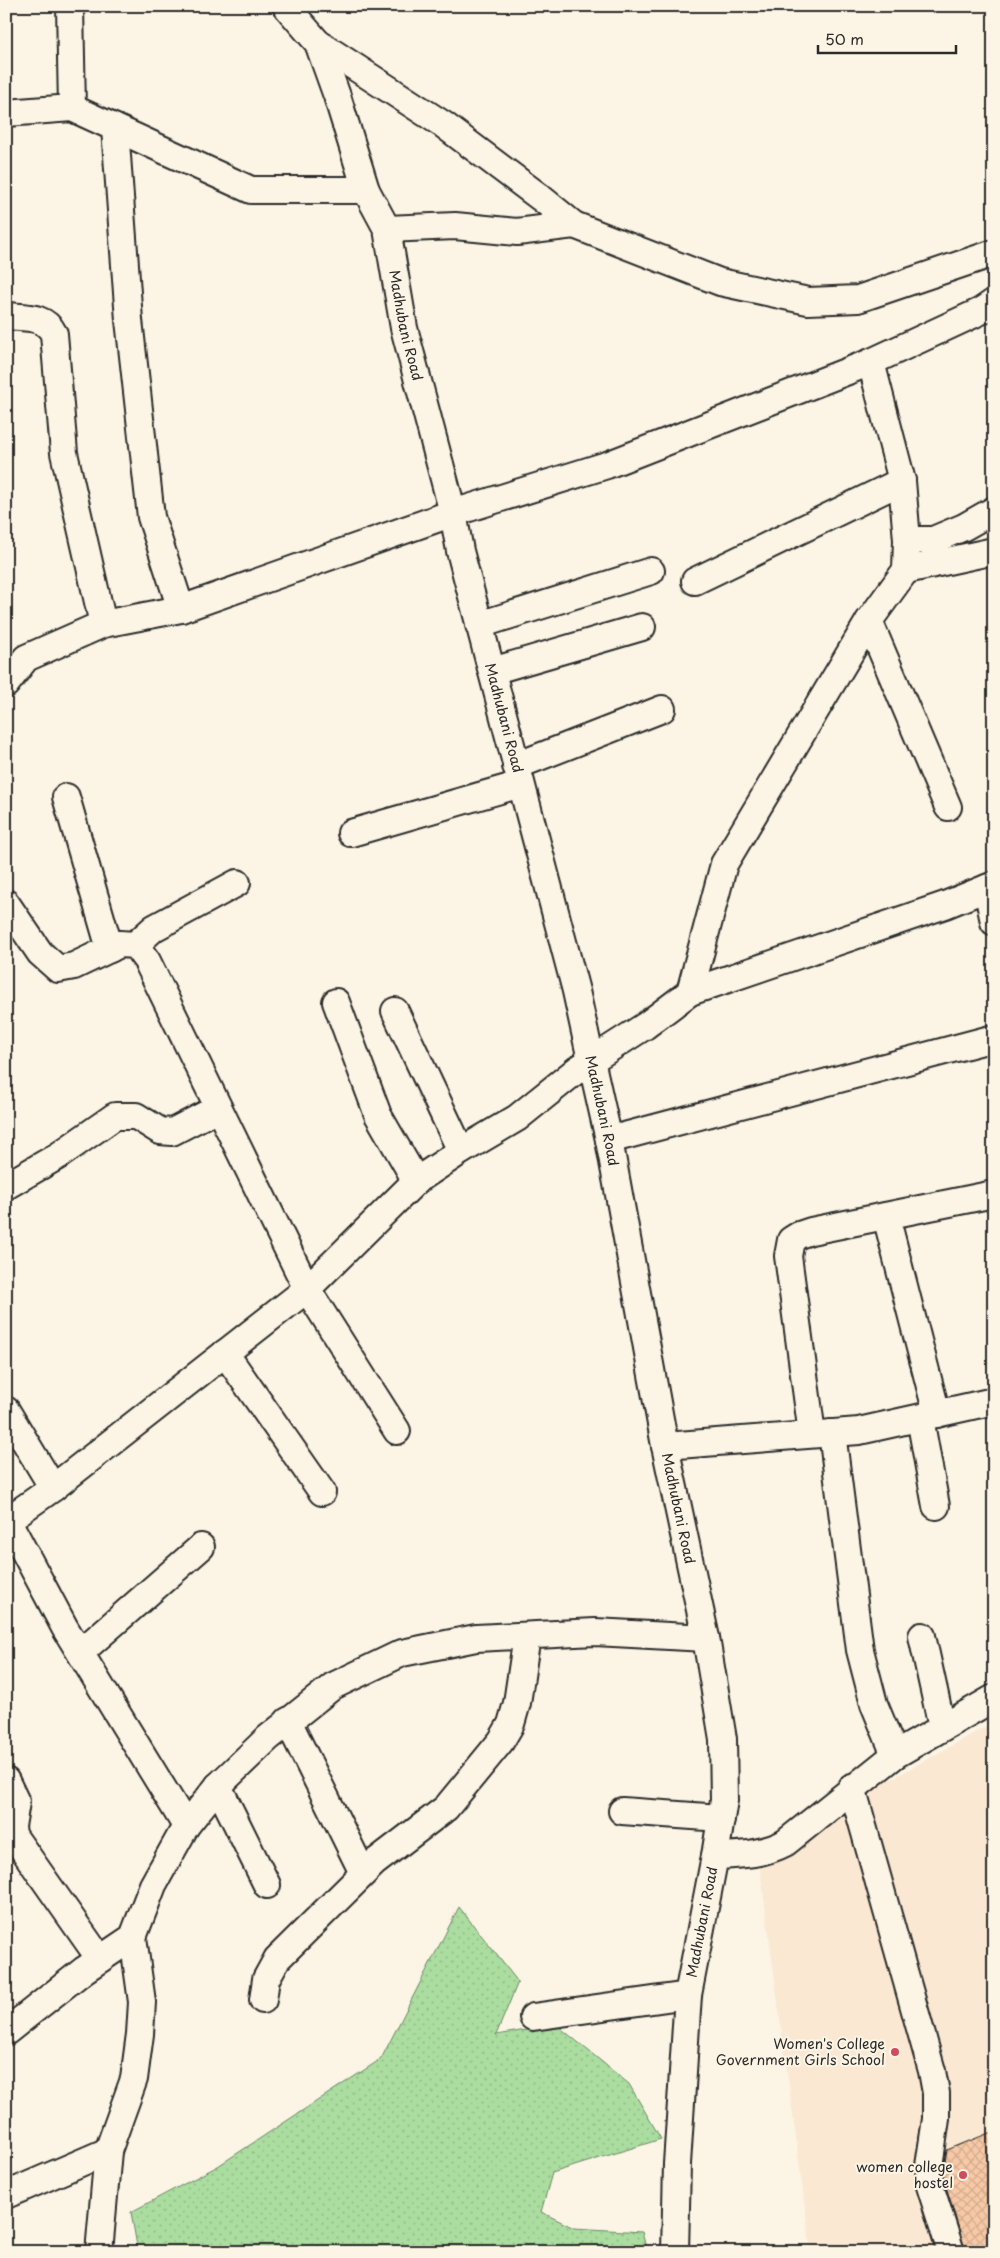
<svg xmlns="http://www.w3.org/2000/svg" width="1000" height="2258" font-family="'Playpen Sans',sans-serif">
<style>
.built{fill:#fae8d2}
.grass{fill:url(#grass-dots);stroke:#6a8465}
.building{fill:url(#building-cross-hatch);stroke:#2b2b2b}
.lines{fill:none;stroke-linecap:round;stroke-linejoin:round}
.minor-casing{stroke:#2b2b2b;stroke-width:30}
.minor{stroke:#fcf5e5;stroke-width:26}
.poi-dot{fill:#d1495b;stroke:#fcf5e5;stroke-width:2}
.labels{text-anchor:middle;stroke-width:4;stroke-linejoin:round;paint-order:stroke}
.street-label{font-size:14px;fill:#2b2b2b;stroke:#fcf5e5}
.poi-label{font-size:14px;fill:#2b2b2b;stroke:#fcf5e5;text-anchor:end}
</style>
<defs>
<pattern id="grass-dots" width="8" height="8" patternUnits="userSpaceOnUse" patternTransform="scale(1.25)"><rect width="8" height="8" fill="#aadd9f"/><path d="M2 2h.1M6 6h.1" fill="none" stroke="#92be89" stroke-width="1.8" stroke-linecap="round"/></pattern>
<pattern id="building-cross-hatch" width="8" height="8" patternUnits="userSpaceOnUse" patternTransform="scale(1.25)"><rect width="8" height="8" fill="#f7c9a6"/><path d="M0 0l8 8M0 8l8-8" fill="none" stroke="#d4ad8f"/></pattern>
</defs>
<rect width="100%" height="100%" fill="#fcf5e5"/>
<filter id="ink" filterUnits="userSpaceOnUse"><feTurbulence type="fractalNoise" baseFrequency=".02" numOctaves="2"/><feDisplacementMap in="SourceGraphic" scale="10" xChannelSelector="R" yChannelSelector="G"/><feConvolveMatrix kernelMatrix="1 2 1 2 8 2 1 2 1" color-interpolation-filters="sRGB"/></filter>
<g filter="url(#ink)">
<path class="built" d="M994 1722V2252H811L758 1853Z"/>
<path class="grass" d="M459 1907 518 1982 496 2035 557 2025 629 2084 661 2139 552 2173 541 2212 574 2228 642 2232 647 2252H138L131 2212 218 2166 381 2059Z"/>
<path class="building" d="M994 2131V2252H966L945 2183 944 2167 947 2150Z"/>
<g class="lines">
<defs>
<g id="minor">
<path d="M70 6 72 108"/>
<path id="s1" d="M286 6 318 43 337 96 366 190 387 229 404 328 453 513 460 551 576 991 591 1060 609 1140 665 1446 706 1638 723 1739 724 1800 715 1856 688 1995 677 2164 675 2252"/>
<path d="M318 43 444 125 541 198 574 225 720 282 808 301 858 299 994 253"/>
<path d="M6 113 72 108 251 190H366"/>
<path d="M115 128 129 320 151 517 181 609"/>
<path d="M387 229 455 226 517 232 574 225"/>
<path d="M6 316C25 318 45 315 54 334L64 453 103 624"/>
<path d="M907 540H933L964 527 994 510"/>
<path d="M906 570 994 551"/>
<path d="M695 581 902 481"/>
<path d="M869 621 948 807"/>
<path d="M479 625 651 571"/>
<path d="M492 671 642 627"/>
<path d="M6 684 26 658 103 624 181 609 453 513 607 465 871 362 981 311 994 302"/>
<path d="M516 766 662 709"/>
<path d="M66 797 110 949"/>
<path d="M351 833 521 784"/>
<path d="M987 888 994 922"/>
<path d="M6 903 40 953 58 969 74 966 120 944 135 945 147 961 307 1289 397 1431"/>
<path d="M135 945 154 928 237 883"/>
<path d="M690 992 724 864 869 621 906 570 907 540 902 481 871 362"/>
<path d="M336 1002 378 1115 416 1181"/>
<path d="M395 1011 461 1151"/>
<path d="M609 1140 994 1038"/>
<path d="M6 1186 58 1156 115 1116H136L160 1131 172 1132 218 1108"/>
<path d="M886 1216 937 1414"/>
<path d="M225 1353 322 1492"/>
<path d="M6 1410 53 1488"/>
<path d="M920 1418 936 1506"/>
<path d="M832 1433 860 1650 874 1704 895 1755"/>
<path d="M812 1434 788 1256 791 1240 799 1235 811 1231 994 1194"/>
<path d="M665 1446 859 1431 994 1401"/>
<path d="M6 1521 53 1488 307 1289 416 1181 461 1151 517 1118 578 1069 645 1026 690 992 945 905 994 885"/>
<path d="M8 1521 65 1628 186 1826"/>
<path d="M922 1636 942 1727"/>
<path d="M81 1652 201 1547"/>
<path d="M288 1721 363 1873"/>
<path d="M6 1781 16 1802 12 1826 13 1835 100 1959"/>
<path d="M218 1786 267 1885"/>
<path d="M852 1787 932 2071 936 2093V2119L929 2166 930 2186 951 2252"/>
<path d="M622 1811 721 1818"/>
<path d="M715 1856C740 1855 762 1855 785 1843L895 1755 994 1698"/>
<path d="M263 2000 266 1979 277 1959 374 1863 446 1808 501 1741 511 1724 517 1703 527 1636"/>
<path d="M533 2017 688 1995"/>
<path d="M6 2032 84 1970 133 1937 153 1885 186 1826 218 1786 268 1738 333 1686 402 1653 476 1638 595 1632 706 1638"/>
<path d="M6 2195 108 2151"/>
<path d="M99 2252 108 2151 134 2079 140 2034 142 2002 133 1937"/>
</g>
</defs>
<use href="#minor" class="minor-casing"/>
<use href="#minor" class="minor"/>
</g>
</g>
<g class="poi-dot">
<circle cx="895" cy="2052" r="5"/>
<circle cx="963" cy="2175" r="5"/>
</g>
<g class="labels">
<g class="street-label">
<text dy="5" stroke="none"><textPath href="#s1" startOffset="346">Madhubani Road</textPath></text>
<text dy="5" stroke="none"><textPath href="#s1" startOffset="751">Madhubani Road</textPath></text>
<text dy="5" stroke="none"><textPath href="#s1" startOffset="1156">Madhubani Road</textPath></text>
<text dy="5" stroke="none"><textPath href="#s1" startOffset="1561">Madhubani Road</textPath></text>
<text transform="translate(702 1922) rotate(-79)" y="5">Madhubani Road</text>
</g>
<g class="poi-label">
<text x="885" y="2049">Women's College<tspan x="885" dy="16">Government Girls School</tspan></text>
<text x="953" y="2172">women college<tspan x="953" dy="16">hostel</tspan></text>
</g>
</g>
<rect width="1000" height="2258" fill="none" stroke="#fcf5e5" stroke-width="25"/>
<rect x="12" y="12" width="975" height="2233" fill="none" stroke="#2b2b2b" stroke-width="2" filter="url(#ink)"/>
<path d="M818 45v8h138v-8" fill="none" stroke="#2b2b2b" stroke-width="2.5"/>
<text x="825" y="45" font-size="15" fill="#2b2b2b" stroke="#fcf5e5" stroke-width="4" paint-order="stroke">50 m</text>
</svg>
